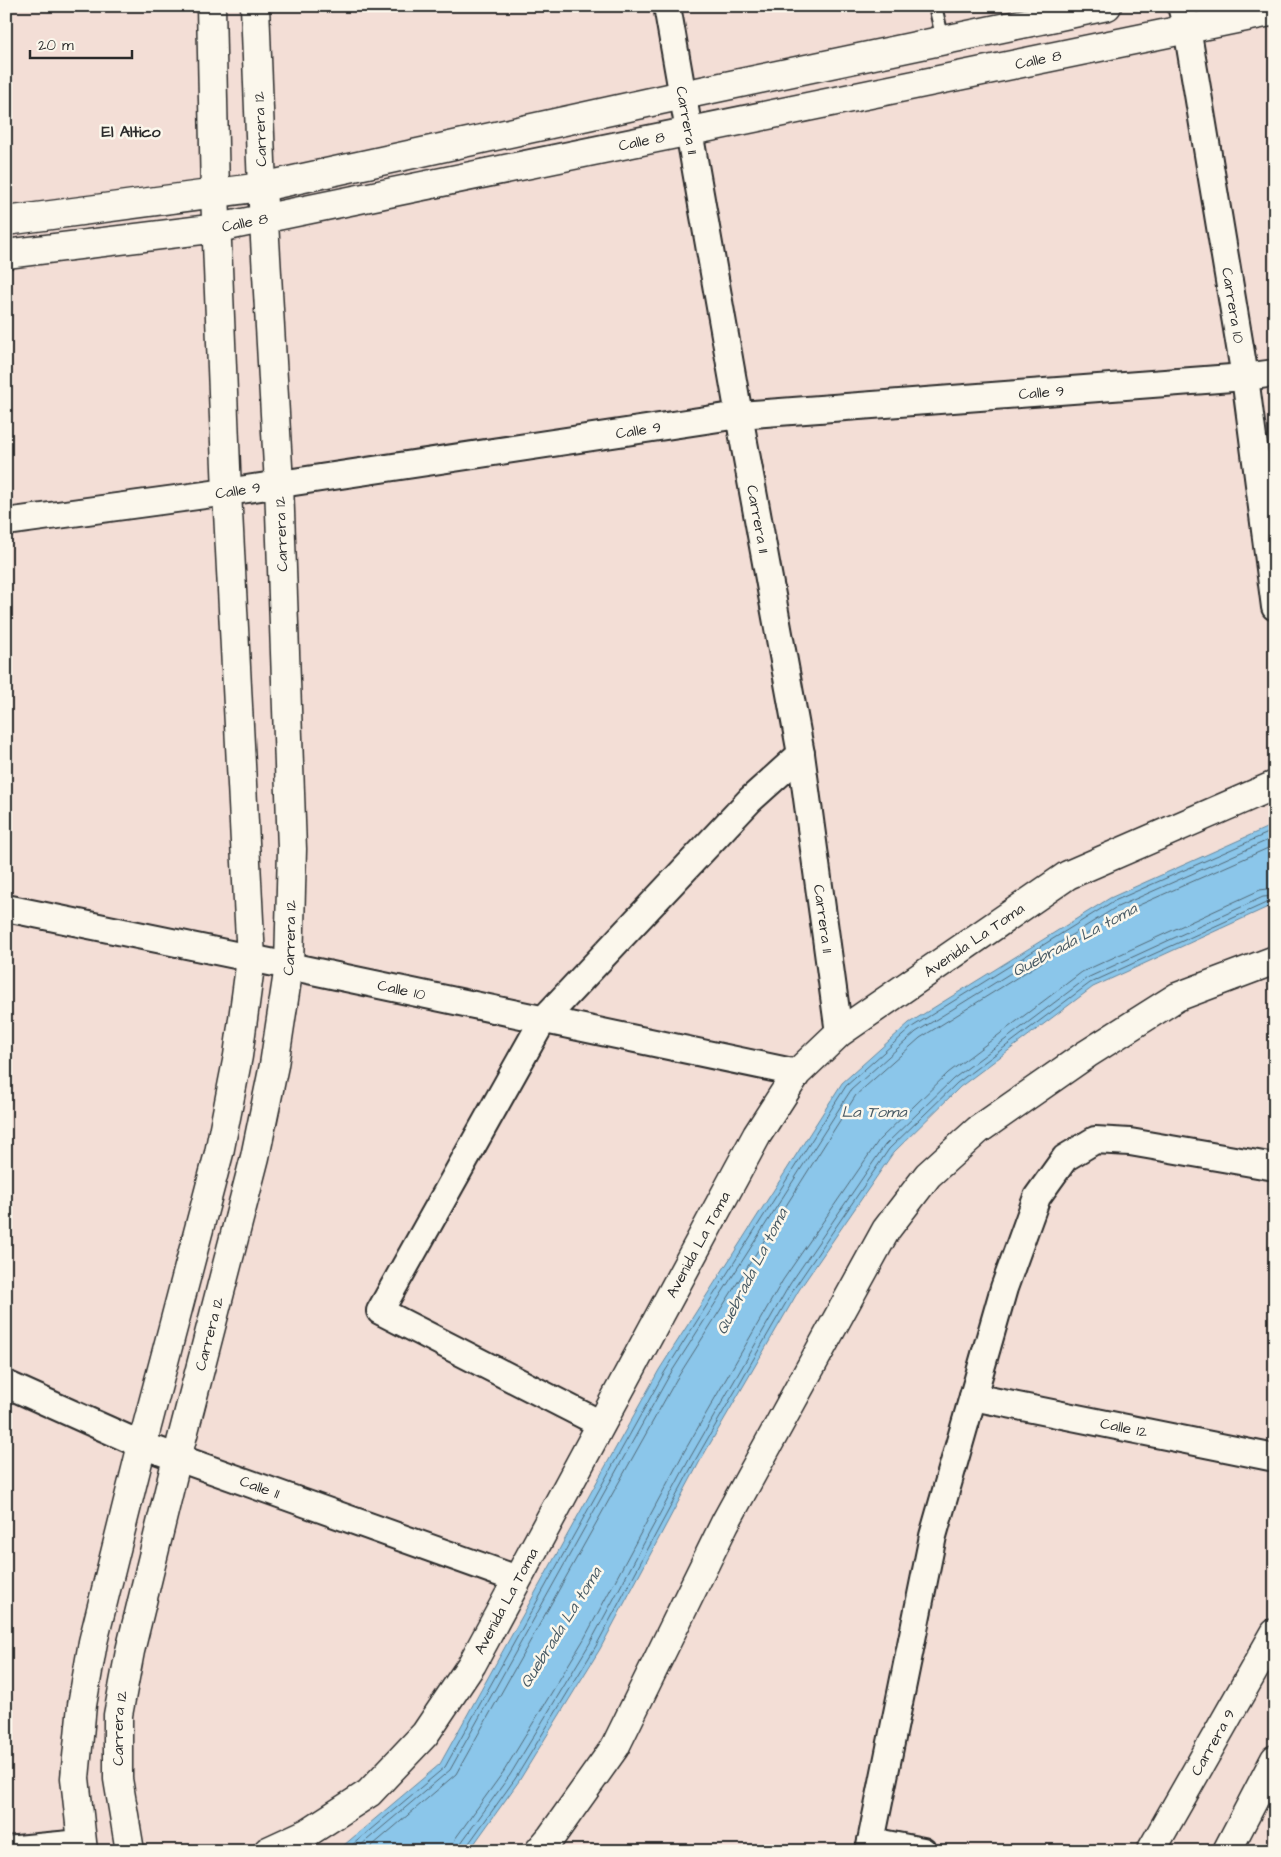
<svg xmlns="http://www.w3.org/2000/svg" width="1281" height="1857" font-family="'Architects Daughter',sans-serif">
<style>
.water{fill:#8bc6ea;stroke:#65889e}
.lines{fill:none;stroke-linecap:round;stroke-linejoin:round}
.shore{stroke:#516977;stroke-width:1}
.lane-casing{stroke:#2b2b2b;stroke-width:16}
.street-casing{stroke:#2b2b2b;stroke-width:30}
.secondary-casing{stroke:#2b2b2b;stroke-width:31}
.lane{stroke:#fbf7ec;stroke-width:12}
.street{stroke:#fbf7ec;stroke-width:26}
.secondary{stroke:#fbf7ec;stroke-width:28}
.labels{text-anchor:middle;stroke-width:5;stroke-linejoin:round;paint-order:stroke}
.street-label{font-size:15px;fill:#2b2b2b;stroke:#fbf7ec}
.neighbourhood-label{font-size:16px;font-weight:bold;fill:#2b2b2b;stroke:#fbf7ec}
.water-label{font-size:16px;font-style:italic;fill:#485a64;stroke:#fbf7ec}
</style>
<rect width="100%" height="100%" fill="#f3ded6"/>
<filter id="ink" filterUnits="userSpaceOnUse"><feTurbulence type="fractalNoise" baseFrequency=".02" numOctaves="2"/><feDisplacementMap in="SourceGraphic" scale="10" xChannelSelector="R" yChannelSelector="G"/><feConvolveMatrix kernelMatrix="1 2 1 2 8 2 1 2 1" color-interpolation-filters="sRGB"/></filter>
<g filter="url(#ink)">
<path class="water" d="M1275 824V907H1268L1093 987 960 1087 893 1153 799 1290 700 1461 600 1649 519 1781 469 1851H337L440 1764 659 1370 842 1083 909 1023 1110 898Z"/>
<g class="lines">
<path class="shore" d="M345 1851 445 1767 664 1373 846 1086 912 1027 1112 902 1275 830
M354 1851 450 1770 669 1376 851 1090 916 1032 1115 908 1275 837
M366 1851 456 1774 676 1380 856 1095 920 1038 1119 914 1275 845
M452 1851 455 1839 504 1771 584 1639 684 1452 783 1280 879 1140 948 1073 1082 972 1260 890 1275 888
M459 1851 461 1843 510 1775 590 1643 691 1456 790 1284 885 1145 953 1079 1087 978 1263 897 1275 896
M466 1851 467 1846 515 1779 596 1646 696 1459 795 1287 889 1149 957 1083 1090 983 1266 903 1275 902"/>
<defs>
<path id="lane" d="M935 6 943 40"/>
<g id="street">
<path id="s1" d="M667 6 739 415 801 754 839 1033"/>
<path id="s2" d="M1181 6 1187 28 1245 377 1275 607"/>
<path id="s3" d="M6 522 227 492 739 415 1245 377 1275 373"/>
<path id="s4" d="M6 908 289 966 797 1073"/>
<path id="s5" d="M6 1384 142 1445 517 1579"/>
<path id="s6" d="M973 1397 1275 1458"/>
<path d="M601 1424 380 1311 543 1020 750 800 801 754"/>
<path d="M871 1841 923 1851"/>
<path d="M6 1850 81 1843"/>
<path d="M869 1851 933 1536 1004 1288 1037 1197 1065 1158 1095 1140 1130 1142 1275 1167"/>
</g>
<g id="secondary">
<path d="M6 221 262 187 683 95 1107 6"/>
<path id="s7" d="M6 254 218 228 1275 11"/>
<path d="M83 1851 75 1778 82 1705 93 1642 142 1445 219 1153 238 1056 251 959 227 492 215 193 211 6"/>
<path id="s8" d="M130 1851 118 1779V1715L130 1651 177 1458 255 1157 274 1065 289 966 292 849 279 484 262 187 255 6"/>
<path id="s9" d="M268 1851 307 1833 369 1793 425 1734 472 1664 757 1135 797 1073 839 1033 1068 875 1275 785"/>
<path d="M539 1851 551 1837 615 1747 725 1523 886 1230 928 1175 978 1130 1087 1054 1177 997 1275 960"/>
<path id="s10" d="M1151 1851 1275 1633"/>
<path d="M1227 1851 1275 1759"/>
</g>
</defs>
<use href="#lane" class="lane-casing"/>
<use href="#street" class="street-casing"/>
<use href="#secondary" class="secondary-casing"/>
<use href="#lane" class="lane"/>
<use href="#street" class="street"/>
<use href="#secondary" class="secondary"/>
</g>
</g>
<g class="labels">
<g class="street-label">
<text dy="5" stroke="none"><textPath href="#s7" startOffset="1051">Calle 8</textPath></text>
<text dy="5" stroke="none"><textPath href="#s1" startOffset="116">Carrera 11</textPath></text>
<text transform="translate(260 129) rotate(-92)" y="5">Carrera 12</text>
<text dy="5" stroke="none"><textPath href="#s7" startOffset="646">Calle 8</textPath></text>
<text dy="5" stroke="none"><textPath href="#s7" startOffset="241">Calle 8</textPath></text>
<text dy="5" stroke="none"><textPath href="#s2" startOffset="304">Carrera 10</textPath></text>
<text dy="5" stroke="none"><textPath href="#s3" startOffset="1044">Calle 9</textPath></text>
<text dy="5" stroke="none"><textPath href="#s3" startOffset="639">Calle 9</textPath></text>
<text dy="5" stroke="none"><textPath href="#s3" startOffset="234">Calle 9</textPath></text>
<text dy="5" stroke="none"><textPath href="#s1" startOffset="521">Carrera 11</textPath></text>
<text transform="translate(281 534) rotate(-92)" y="5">Carrera 12</text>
<text dy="5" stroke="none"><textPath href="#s1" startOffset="926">Carrera 11</textPath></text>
<text dy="5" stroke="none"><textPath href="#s8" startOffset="934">Carrera 12</textPath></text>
<text dy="5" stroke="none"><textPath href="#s9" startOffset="1179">Avenida La Toma</textPath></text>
<text dy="5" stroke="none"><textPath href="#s4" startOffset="404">Calle 10</textPath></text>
<text dy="5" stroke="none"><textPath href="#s9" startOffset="759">Avenida La Toma</textPath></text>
<text dy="5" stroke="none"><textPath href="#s8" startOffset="529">Carrera 12</textPath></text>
<text dy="5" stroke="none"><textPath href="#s6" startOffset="154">Calle 12</textPath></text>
<text dy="5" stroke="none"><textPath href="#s5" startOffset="274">Calle 11</textPath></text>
<text dy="5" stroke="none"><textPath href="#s9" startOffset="354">Avenida La Toma</textPath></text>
<text dy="5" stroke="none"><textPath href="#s8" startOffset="124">Carrera 12</textPath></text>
<text dy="5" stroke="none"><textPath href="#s10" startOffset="125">Carrera 9</textPath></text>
</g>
<g class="neighbourhood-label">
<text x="131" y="137">El Altico</text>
</g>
<g class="water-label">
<text transform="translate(1074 939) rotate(-28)" y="6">Quebrada La toma</text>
<text x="874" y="1117">La Toma</text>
<text transform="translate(751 1271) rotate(-63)" y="6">Quebrada La toma</text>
<text transform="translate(560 1627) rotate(-58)" y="6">Quebrada La toma</text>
</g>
</g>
<rect width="1281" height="1857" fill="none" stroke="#fbf7ec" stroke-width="25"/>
<rect x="12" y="12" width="1256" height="1832" fill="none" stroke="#2b2b2b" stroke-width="2" filter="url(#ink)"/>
<path d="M30 50v8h102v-8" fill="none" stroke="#2b2b2b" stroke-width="2.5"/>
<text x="38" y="50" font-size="15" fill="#2b2b2b" stroke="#fbf7ec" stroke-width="4" paint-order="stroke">20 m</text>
</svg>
